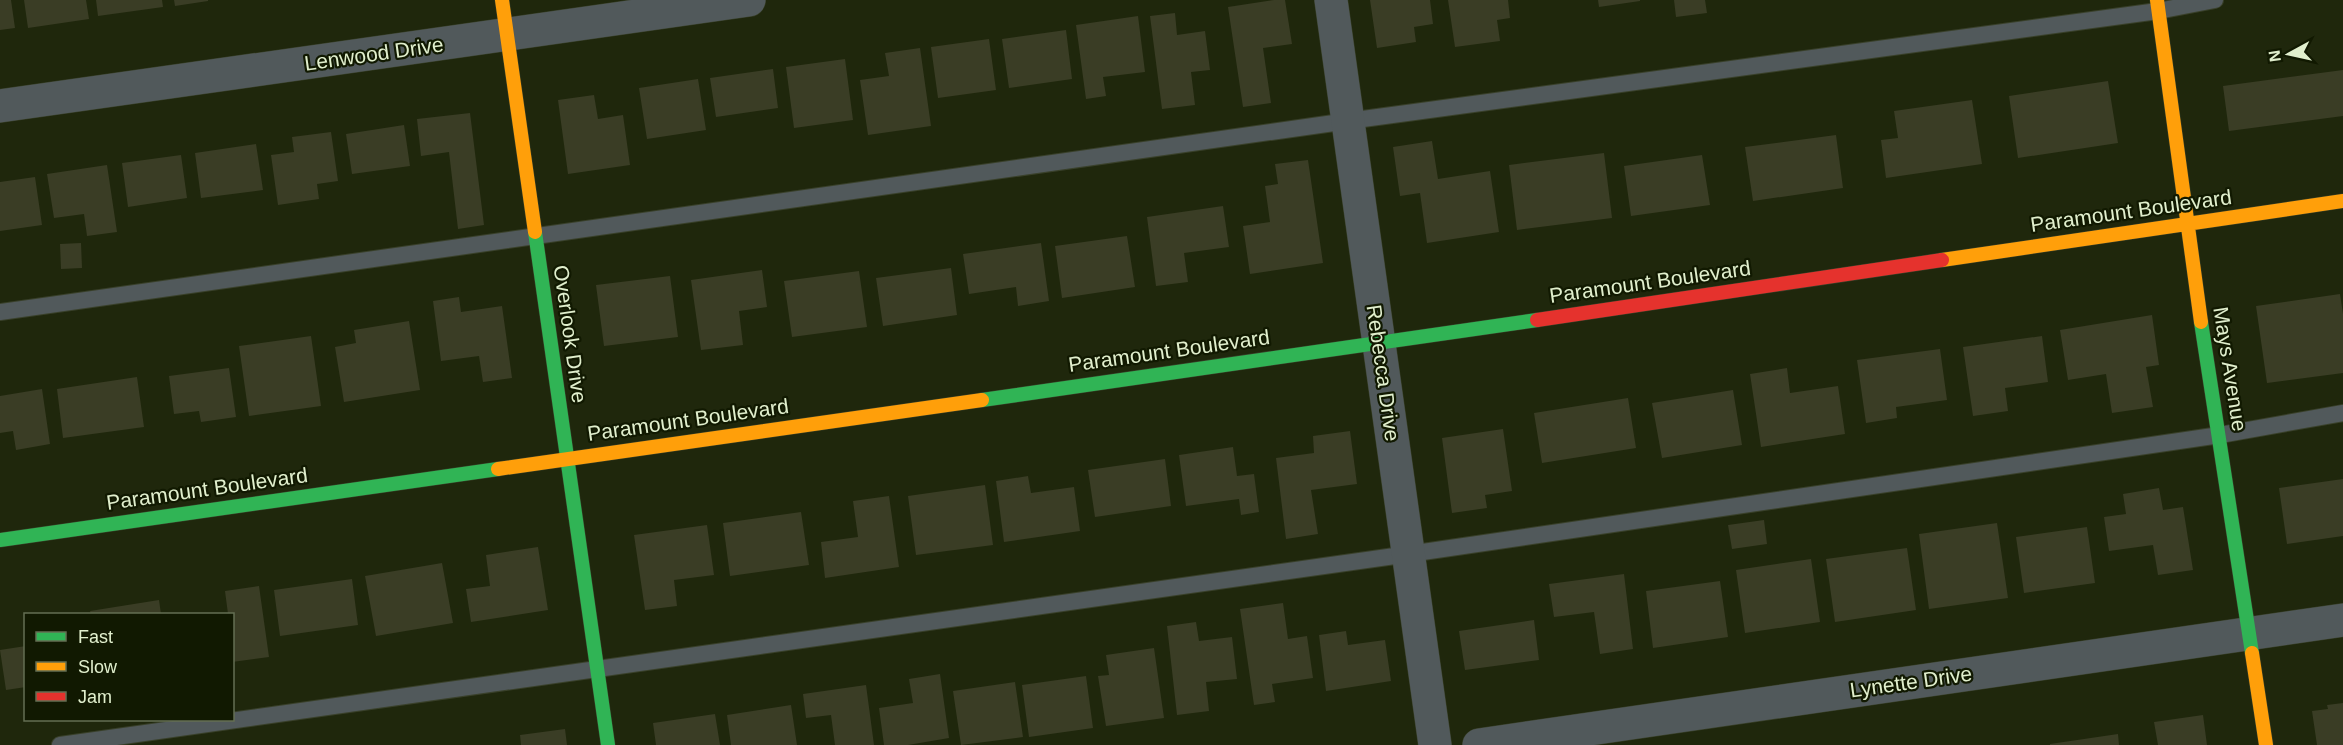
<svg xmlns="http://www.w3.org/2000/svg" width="2343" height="745" font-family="Helvetica,sans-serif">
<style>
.building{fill:#3a3d25}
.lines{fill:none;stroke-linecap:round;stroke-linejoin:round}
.lane-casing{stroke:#39402a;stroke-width:18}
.street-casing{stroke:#39402a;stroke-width:34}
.fast-casing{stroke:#39402a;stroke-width:15}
.slow-casing{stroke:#39402a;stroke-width:15}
.jam-casing{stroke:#39402a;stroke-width:15}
.lane{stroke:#51595b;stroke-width:16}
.street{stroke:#51595b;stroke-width:33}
.fast{stroke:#30b455;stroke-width:14}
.slow{stroke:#ff9f0a;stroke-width:14}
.jam{stroke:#e5322d;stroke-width:14}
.labels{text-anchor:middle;stroke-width:4.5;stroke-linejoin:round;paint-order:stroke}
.street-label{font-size:21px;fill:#e1efcd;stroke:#111901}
</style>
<rect width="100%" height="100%" fill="#1f270c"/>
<path class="building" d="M0 0H11L15 28 0 30Z
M24 0H86L89 19 28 28Z
M96 0H162L163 7 98 16Z
M174 0H208V1L175 6Z
M1274 0H1285L1292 44 1263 48 1271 103 1243 107 1228 7Z
M1370 0H1430L1433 24 1414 27 1416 42 1377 48Z
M1448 0H1508L1510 18 1497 20 1500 41 1455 47Z
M1598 0H1640V1L1599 7Z
M1674 0H1705L1707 13 1676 17Z
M1175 13 1177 35 1205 31 1210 70 1191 72 1195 105 1162 109 1150 16Z
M1138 16 1145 72 1103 77 1106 96 1086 99 1076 25Z
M1066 30 1072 79 1009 88 1002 39Z
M989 39 996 90 938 98 931 47Z
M920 48 931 126 868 135 860 80 889 76 885 53Z
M845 59 853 120 794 128 786 67Z
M773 69 778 108 716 117 710 78Z
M2343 70V116L2229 131 2223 86Z
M698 79 706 130 647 139 639 88Z
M2108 81 2118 143 2018 158 2009 96Z
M594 95 598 119 623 115 630 165 568 174 558 100Z
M1972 100 1982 164 1886 178 1881 140 1898 138 1894 111Z
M470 113 484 225 458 229 449 152 421 156 417 119Z
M404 125 410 166 352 174 346 134Z
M331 132 338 181 317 184 319 199 278 205 271 155 294 152 292 137Z
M1836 135 1843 188 1753 201 1745 147Z
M1432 141 1438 179 1490 171 1499 232 1427 243 1420 193 1400 196 1393 147Z
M256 144 263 190 201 198 195 153Z
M1604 153 1612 218 1517 230 1509 165Z
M181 155 187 198 128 207 122 163Z
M1702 155 1710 205 1631 216 1624 166Z
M1308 160 1323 263 1250 274 1243 226 1270 222 1265 186 1278 184 1275 164Z
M107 165 117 232 87 236 84 214 54 218 47 174Z
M35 177 42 225 0 231V182Z
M1223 206 1229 247 1184 253 1188 282 1156 286 1147 217Z
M1127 236 1135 287 1062 298 1055 246Z
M81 243 82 268 61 269 60 244Z
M1041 243 1049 301 1018 306 1016 287 969 294 963 254Z
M951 268 957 315 883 326 876 278Z
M762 270 767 307 739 311 743 345 701 350 691 280Z
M859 271 867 327 792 337 784 281Z
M670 276 678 337 604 346 596 285Z
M2340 294 2343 314V373L2267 383 2256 306Z
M459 297 461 312 502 306 512 378 483 382 479 356 441 361 433 301Z
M2152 315 2159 365 2146 367 2153 407 2112 413 2106 374 2068 380 2060 330Z
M409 321 420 390 344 402 335 347 356 343 354 330Z
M311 336 321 406 249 416 239 346Z
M2042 336 2048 382 2005 388 2008 411 1973 416 1963 347Z
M1940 349 1947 400 1896 407 1897 418 1866 423 1857 360Z
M229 368 236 417 201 422 199 411 174 414 169 376Z
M1787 368 1790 393 1838 386 1845 434 1761 447 1750 374Z
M137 377 144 427 63 438 57 389Z
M42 389 50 444 16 450 13 431 0 433V396Z
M1733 390 1742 445 1662 458 1652 403Z
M1628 398 1636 448 1542 463 1534 413Z
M1503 429 1512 491 1485 495 1487 508 1452 513 1442 438Z
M1350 431 1357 484 1311 490 1318 534 1286 539 1276 458 1314 453 1313 436Z
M1233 447 1237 476 1254 474 1259 512 1241 515 1239 499 1186 506 1179 455Z
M1165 459 1171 506 1095 517 1088 470Z
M1028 476 1031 493 1074 487 1080 531 1004 542 996 481Z
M2343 479V536L2287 544 2279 488Z
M985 485 993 545 916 555 908 496Z
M2159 488 2163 510 2183 507 2193 570 2158 575 2153 545 2109 551 2104 517 2126 514 2123 494Z
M889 496 899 567 825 578 821 542 858 537 853 501Z
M801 512 809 565 730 576 723 523Z
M1764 520 1767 544 1732 549 1728 525Z
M1997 523 2008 598 1929 609 1919 534Z
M707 525 714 575 674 580 677 606 645 610 634 535Z
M2087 527 2095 583 2024 593 2016 537Z
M538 547 548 610 471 622 466 589 490 586 486 555Z
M1907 548 1916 610 1835 622 1826 559Z
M1811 559 1820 622 1745 633 1736 570Z
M442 563 453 623 376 636 365 576Z
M1624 574 1633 649 1600 654 1594 612 1554 617 1549 584Z
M352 579 358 625 280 636 274 590Z
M1720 581 1728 637 1653 648 1646 591Z
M259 586 269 657 232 662V614H228L225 591Z
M159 600 161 614H91L90 611Z
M1283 603 1288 639 1307 636 1313 678 1272 684 1275 702 1254 705 1240 609Z
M1534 620 1539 660 1465 670 1459 631Z
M1196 622 1199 641 1232 637 1237 679 1206 682 1209 711 1177 715 1167 626Z
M1346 631 1348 645 1385 640 1391 681 1326 691 1319 635Z
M26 646V687L6 690 0 650Z
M1154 648 1164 718 1106 726 1098 676 1109 675 1106 655Z
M940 674 949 738 908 745H884L879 708 913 703 909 679Z
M1086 676 1093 728 1029 737 1022 685Z
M1015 682 1023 737 961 745 953 691Z
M866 685 874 745H835L831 715 806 718 803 694Z
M2343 703V745H2317L2312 711 2328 709 2327 705Z
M791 705 797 745H731L727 715Z
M715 714 720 745H656L653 723Z
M2203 715 2207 745H2158L2154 722Z
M565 729 567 745H521L520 735Z
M2118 734 2119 745H2050V744Z"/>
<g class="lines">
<defs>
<path id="lane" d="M0 312 1348 121 2158 11 2215 0
M60 745 1409 554 2220 435 2343 413"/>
<path id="street" d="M1331 0 1435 745
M0 106 749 0
M1479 745 2343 620"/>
<path id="fast" d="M535 232 608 745
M2201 322 2252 653
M982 400 1537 320
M0 540 498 469"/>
<path id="slow" d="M502 0 535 232
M2157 0 2201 322
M1942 260 2343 201
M498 469 982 400
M2252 653 2266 745"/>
<path id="jam" d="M1537 320 1942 260"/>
</defs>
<use href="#lane" class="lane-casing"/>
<use href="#street" class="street-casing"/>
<use href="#fast" class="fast-casing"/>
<use href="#slow" class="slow-casing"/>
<use href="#jam" class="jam-casing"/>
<use href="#lane" class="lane"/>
<use href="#street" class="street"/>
<use href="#fast" class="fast"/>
<use href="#slow" class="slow"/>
<use href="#jam" class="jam"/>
</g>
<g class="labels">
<g class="street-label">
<text transform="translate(374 54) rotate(-8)" y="7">Lenwood Drive</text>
<text transform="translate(2131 211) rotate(-8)" y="7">Paramount Boulevard</text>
<text transform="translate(1650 282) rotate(-8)" y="7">Paramount Boulevard</text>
<text transform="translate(570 334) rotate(82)" y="7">Overlook Drive</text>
<text transform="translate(1169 351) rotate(-8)" y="7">Paramount Boulevard</text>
<text transform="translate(2230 369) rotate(81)" y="7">Mays Avenue</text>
<text transform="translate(1383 373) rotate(82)" y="7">Rebecca Drive</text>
<text transform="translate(688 420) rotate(-8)" y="7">Paramount Boulevard</text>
<text transform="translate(207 489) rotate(-8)" y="7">Paramount Boulevard</text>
<text transform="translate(1911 682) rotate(-8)" y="7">Lynette Drive</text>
</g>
</g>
<rect x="24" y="613" width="210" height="108" fill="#111901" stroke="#646f53" stroke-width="1.5"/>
<rect x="36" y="632" width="30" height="9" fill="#30b455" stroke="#646f53" stroke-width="1.5"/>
<text x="78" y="643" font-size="18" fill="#e1efcd">Fast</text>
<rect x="36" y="662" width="30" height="9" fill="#ff9f0a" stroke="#646f53" stroke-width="1.5"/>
<text x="78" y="673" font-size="18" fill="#e1efcd">Slow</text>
<rect x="36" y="692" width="30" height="9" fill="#e5322d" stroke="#646f53" stroke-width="1.5"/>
<text x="78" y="703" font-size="18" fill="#e1efcd">Jam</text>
<g transform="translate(2289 54) rotate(262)" stroke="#111901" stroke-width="4.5" paint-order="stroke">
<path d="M0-4.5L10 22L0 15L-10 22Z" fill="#e1efcd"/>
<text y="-9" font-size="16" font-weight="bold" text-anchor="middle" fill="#e1efcd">N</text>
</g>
</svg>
